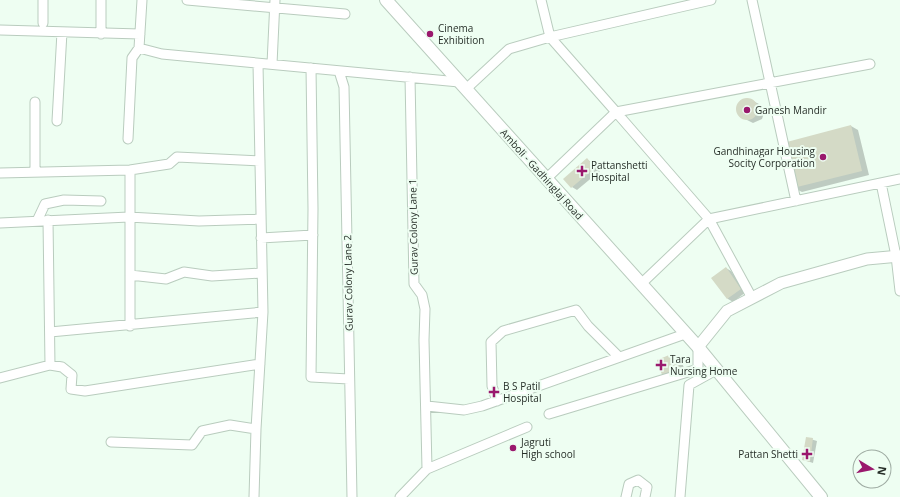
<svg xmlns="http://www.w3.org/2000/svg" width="900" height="497" font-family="'Open Sans',sans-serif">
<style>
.shadow{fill:#0003}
.building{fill:#d4dac6}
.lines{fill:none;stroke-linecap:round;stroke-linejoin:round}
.minor-casing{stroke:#b9ccbe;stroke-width:11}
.major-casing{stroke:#b9ccbe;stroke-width:13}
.highway-casing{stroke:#b9ccbe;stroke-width:14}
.minor{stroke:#fff;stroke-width:9}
.major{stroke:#fff;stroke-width:11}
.highway{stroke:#fff;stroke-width:12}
.poi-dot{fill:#9a186d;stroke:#eefef2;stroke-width:1.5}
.labels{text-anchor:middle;stroke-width:4;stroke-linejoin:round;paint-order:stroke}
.poi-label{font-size:10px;fill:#272f29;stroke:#eefef2;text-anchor:start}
.street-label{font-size:10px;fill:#272f29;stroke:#eefef2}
</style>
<rect width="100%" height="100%" fill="#eefef2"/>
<path class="shadow" d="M743 100 753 101 759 104 764 113 762 119 753 123 741 117 737 111 738 105Z
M851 126 858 130 869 175 802 192 794 188Z
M588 160 593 163 600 171 577 190 572 187Z
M726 268 731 271 746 292 733 302 728 299 712 278Z
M674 354 680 357 685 371 669 378 663 375 658 361Z
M807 438 817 441 813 463 804 460Z"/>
<path class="building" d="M736 109a11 11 0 1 1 22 0a11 11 0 1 1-22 0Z
M851 125 862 171 793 188 783 143Z
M587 158 595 168 571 188 563 179Z
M726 267 741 289 727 299 711 278Z
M674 353 680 368 662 375 657 360Z
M806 437 813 438 810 462 802 460Z"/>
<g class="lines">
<defs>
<path id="minor" d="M142 0 139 48 162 54 459 82
M187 0 345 14
M541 0 550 37 616 112 546 179
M752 0 796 201
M43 23V0
M0 30 140 34
M101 34V0
M272 64 275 0
M311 68 313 209 311 377 349 379
M339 71 344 87 352 497
M410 77 414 284 422 295 425 309 424 340 427 469
M466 89 509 49 550 37 711 0
M35 102V172
M616 112 870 64
M616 112 709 219 752 298
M57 121 62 32
M128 139 132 58 139 48
M0 173 130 170 169 164 177 157 260 161
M881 183 896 256 900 291
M48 220 50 365
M37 221 45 204 64 200 101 201
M0 223 129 217 199 221 261 219
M261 238 313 235
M130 275 166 279 184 272 212 276 261 273
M641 284 709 219 900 179
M130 326V170
M50 332 263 312
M0 378 50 365 62 367 72 375 71 389 85 391 260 364
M497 401 492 386 491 342 503 331 576 310 588 326 619 357
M427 406 464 410 482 406 685 334
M549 414 698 369V347
M111 442 192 445 202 431 230 425 256 429
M254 497 256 429 263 312 258 64
M400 497 427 469 527 427
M626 497 629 484 638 480 647 487 645 497
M680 497 689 385 716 370"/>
<path id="major" d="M698 347 727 311 781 283 867 259 900 256"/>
<path id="highway" d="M386 0 698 347 821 497"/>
</defs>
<use href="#minor" class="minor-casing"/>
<use href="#major" class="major-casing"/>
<use href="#highway" class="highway-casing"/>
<use href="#minor" class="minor"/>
<use href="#major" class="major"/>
<use href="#highway" class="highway"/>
</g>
<g class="poi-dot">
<circle cx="430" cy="34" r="4"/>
<circle cx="747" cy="110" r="4"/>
<circle cx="823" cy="157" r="4"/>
<path d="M580 165h4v4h4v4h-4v4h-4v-4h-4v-4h4z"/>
<path d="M659 359h4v4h4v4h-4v4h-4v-4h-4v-4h4z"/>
<path d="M492 386h4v4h4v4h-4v4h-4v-4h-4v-4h4z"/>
<circle cx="513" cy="448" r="4"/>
<path d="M805 448h4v4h4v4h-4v4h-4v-4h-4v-4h4z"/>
</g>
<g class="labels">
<g class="poi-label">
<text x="438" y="32">Cinema<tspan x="438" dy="12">Exhibition</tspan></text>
<text x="755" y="114">Ganesh Mandir</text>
<text x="815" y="155" text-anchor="end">Gandhinagar Housing<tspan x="815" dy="12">Socity Corporation</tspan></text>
<text x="591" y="169">Pattanshetti<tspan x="591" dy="12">Hospital</tspan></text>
<text x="670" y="363">Tara<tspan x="670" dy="12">Nursing Home</tspan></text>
<text x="503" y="390">B S Patil<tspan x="503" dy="12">Hospital</tspan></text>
<text x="521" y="446">Jagruti<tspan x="521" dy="12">High school</tspan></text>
<text x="798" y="458" text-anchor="end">Pattan Shetti</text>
</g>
<g class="street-label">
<text transform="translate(542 174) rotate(48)" y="4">Amboli - Gadhinglaj Road</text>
<text transform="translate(413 227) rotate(-91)" y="4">Gurav Colony Lane 1</text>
<text transform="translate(348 283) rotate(-91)" y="4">Gurav Colony Lane 2</text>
</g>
</g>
<g transform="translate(872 469) rotate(100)"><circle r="19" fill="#eefef2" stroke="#9eaba2"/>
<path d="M0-3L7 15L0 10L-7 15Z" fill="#9a186d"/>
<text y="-6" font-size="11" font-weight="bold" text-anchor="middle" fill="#272f29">N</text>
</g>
</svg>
